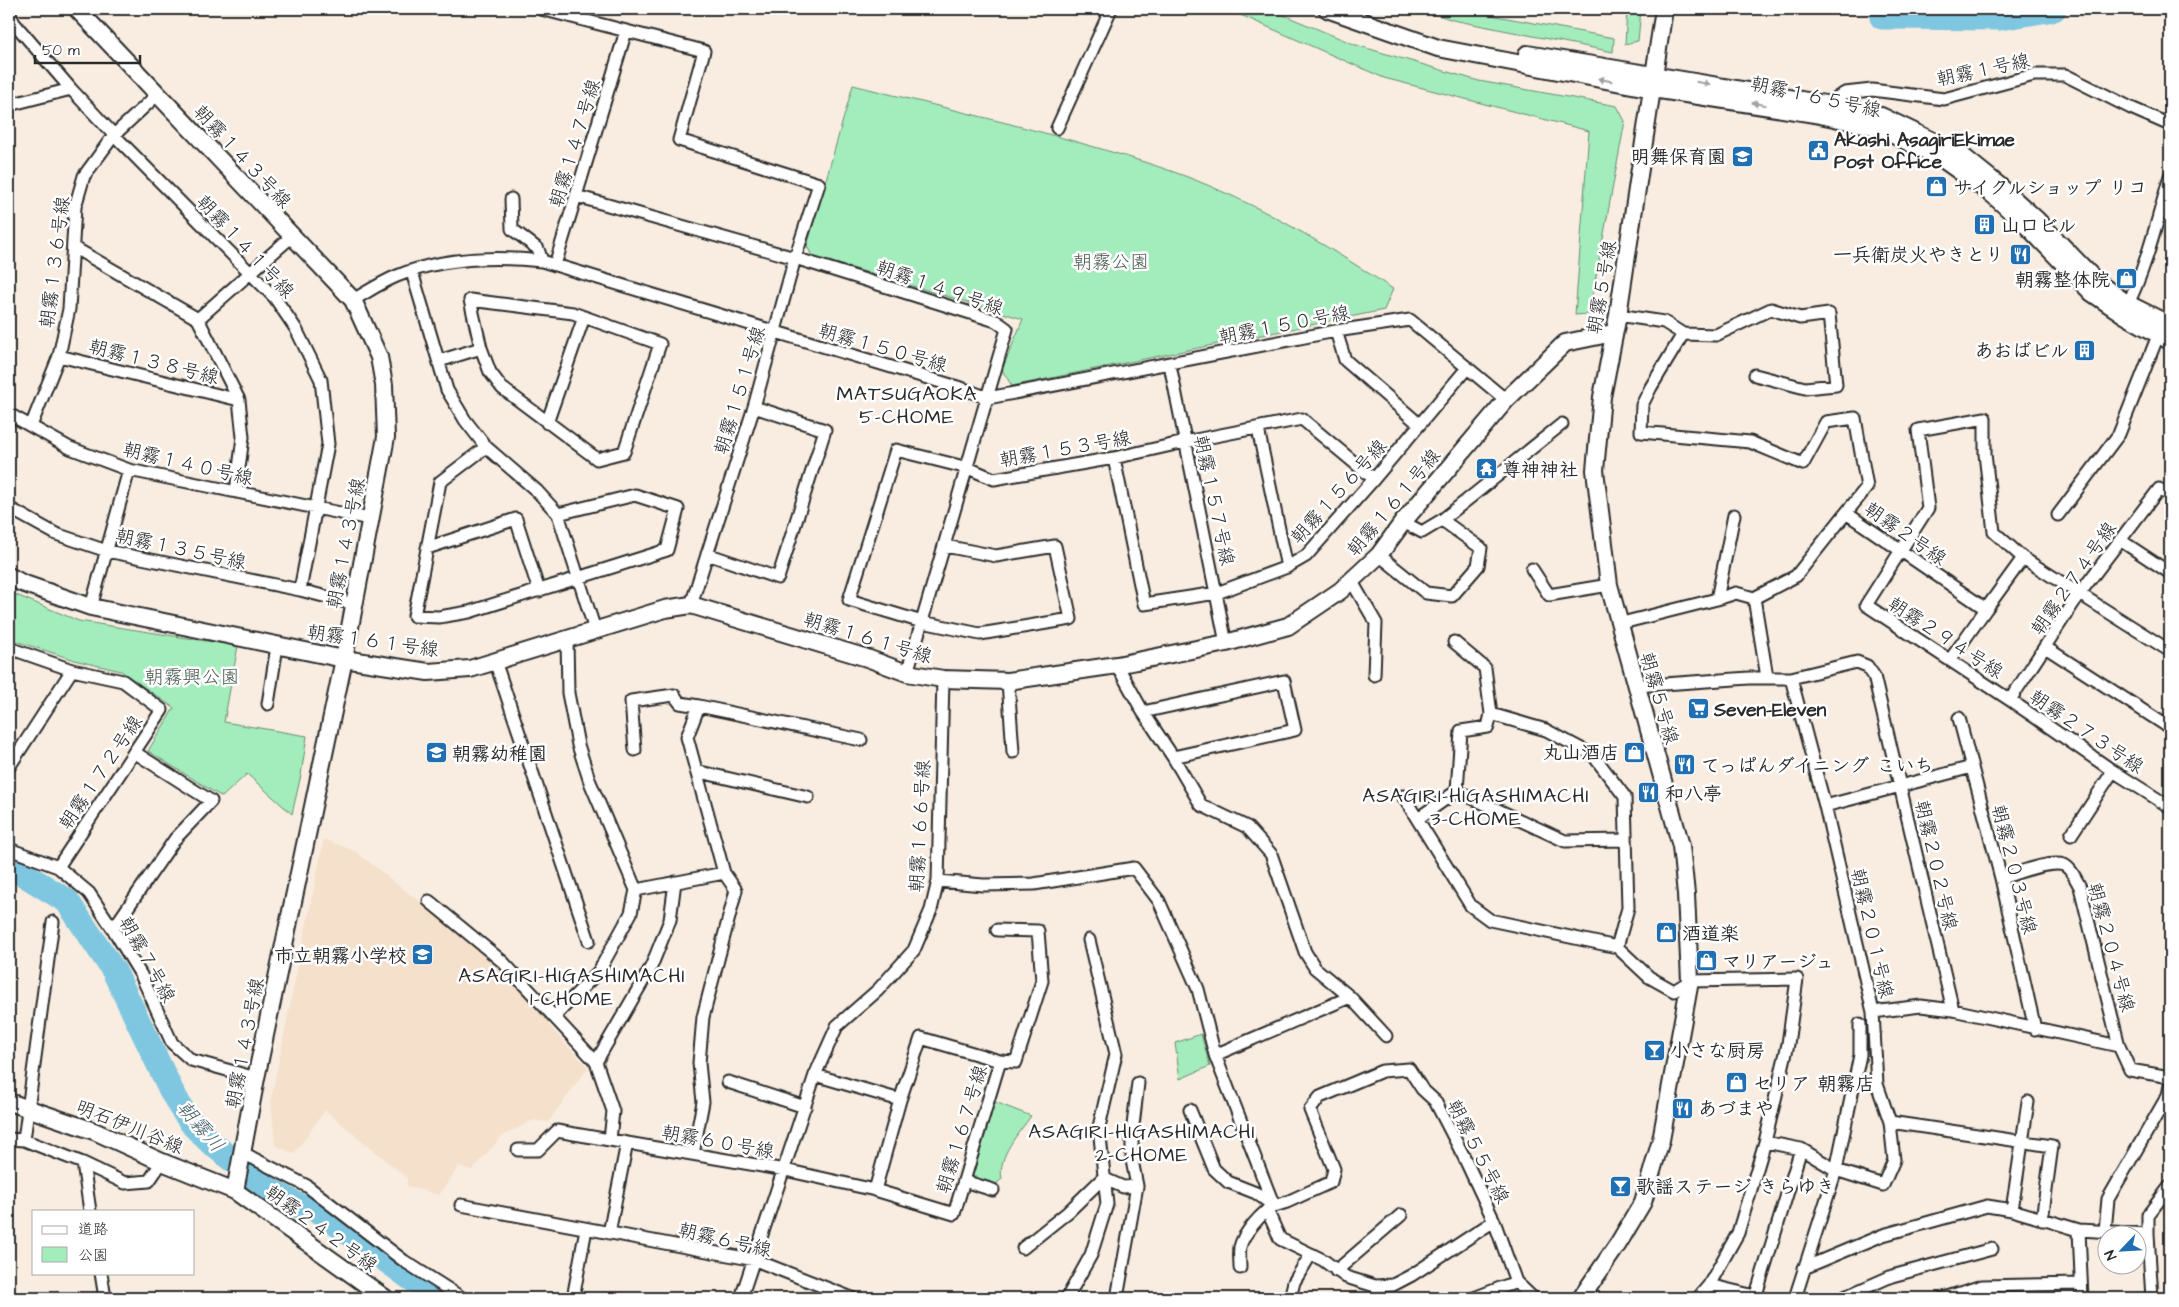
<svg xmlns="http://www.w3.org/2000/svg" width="2179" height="1307" font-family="'Architects Daughter','Klee One',sans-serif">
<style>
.built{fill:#f4e0cb}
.green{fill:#a3ecbb;stroke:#678c73}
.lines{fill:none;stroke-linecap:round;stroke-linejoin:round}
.river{stroke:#7fc7e0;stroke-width:25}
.street-casing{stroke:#2b2b2b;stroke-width:15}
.secondary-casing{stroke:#2b2b2b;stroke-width:20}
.street{stroke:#fff;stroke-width:11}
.secondary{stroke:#fff;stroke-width:16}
.oneway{fill:#a0a0a0}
.labels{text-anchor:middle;stroke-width:5;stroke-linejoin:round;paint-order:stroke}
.street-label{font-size:19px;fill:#2b2b2b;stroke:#fff}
.poi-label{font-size:19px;font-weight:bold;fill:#2b2b2b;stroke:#fff;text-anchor:start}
.park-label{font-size:19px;fill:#495b4f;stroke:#fff}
.neighbourhood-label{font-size:20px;letter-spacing:1px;fill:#2b2b2b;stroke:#fff}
.water-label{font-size:20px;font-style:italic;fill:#48626a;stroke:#fff}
</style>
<rect width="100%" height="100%" fill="#f8ede0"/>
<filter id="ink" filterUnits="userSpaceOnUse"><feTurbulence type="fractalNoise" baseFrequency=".02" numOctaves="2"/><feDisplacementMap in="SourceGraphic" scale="10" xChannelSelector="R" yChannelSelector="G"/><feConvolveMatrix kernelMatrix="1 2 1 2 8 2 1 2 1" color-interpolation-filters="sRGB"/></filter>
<g filter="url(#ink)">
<path class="built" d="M324 839 356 852 498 963 546 1017 550 1027 588 1068 548 1122 533 1120 502 1136 472 1170 459 1166 439 1195 407 1186V1178L325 1110 294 1154 275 1145 271 1099Z"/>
<path class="green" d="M1227 9H1269L1356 45 1479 81 1617 106 1625 121 1589 314 1575 315 1589 131 1384 78Z
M1419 9H1459L1614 38 1613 52 1453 20Z
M1627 9H1641L1638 41 1625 44Z
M853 85C932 105 1012 123 1091 146 1132 158 1173 170 1212 187 1276 214 1335 251 1393 289L1384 310 1012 386 1002 370 1023 319 812 256 807 246Z
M9 592 79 621 238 646 224 722 307 736 301 775 292 814 247 774 222 797 148 751 174 708 121 671 78 661 9 639Z
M1201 1034 1210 1066 1180 1079 1175 1043Z
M995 1102 1031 1116C1019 1133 997 1156 1002 1179L996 1184 972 1178Z"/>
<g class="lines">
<path class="river" d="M1882 17 2000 18 2054 9
M9 869 20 872 67 901 114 971 171 1090 181 1108 194 1126 210 1142 267 1188 301 1207H309L320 1212 413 1280 444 1298"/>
<defs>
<path id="street" d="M541 9 704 51 679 140 819 184 795 258 754 407 691 605
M9 12 14 23 71 89 114 135 275 298 296 329 321 380 328 444 300 590
M1825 104 1845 93 1872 90 1944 99 2034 75H2065L2131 108 2170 125
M9 105 71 89
M1057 128 1111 9
M576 196 795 258 996 321 1007 329 907 673
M511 199 512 229 538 249 542 261
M73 247 198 319 239 400 243 437 236 492
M555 265 626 31
M412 272 447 390 465 420 486 447 537 491 558 514 595 630
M353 300C367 292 382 282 397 276 443 257 494 256 542 261L964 389 988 398 1336 331 1410 320 1506 400
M2125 310C2146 269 2157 221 2170 176
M1618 315 1664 322 1683 334 1651 387 1642 405 1641 432 1750 442 1803 464 1826 422 1855 418 1867 487 1846 513 1986 609 2023 558 2170 651
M198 319 291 237
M1336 331 1345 360 1419 424
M1683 334 1716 335 1771 309 1800 318 1829 314 1836 385 1805 388 1755 375
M59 356 239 400
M439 361 481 348 470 300 573 313 660 344 624 452 597 459 502 388 490 372 481 348
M1170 365 1226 643
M9 414 70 448 129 470 370 519
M547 423 584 317
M31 426 59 356 69 309 75 207 84 176 114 135 157 95
M1258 429 1287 567
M486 447 440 482 414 616 439 617 469 612 667 550 678 509 635 495 558 514
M1114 458 1144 604 1217 593 1287 567 1306 556 1374 479 1467 368
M9 508 56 534 107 551 300 590 354 604
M2058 515 2119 434 2161 328
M1403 522 1422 532 1442 520 1562 424
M2120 540 2170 573
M945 546 996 556 1055 546 1071 619 980 634 922 622 849 600 896 450 968 468 994 479 1114 458 1185 442 1302 419 1374 479
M427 548 516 519 539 591
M707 554 778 578 825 430 754 407
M1379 555 1426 593 1452 596 1478 566 1481 548 1442 520
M2023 558 1994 532 1985 454V418L1918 430 1928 508 1866 605 2010 700 2113 771 2170 807
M1532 569 1549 595 1609 585
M1351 580 1376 623 1374 675
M1717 599 1736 593 1754 598
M91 607 129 470
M1618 624 1717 599 1734 515
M1454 642 1485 668 1491 714 1546 730 1593 755 1625 797 1628 908 1617 947
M2045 647 2170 728
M9 648 72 670 123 681 162 710 58 867
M1950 660 1986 609
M495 661 589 941
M1117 665 1143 712 1173 757 1295 730 1284 681 1143 712
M1767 677 1754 598 1796 576 1846 513
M1791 678 1825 806 1873 1012 1921 1006 1953 1010 2119 1046
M1008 681 1013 752
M1636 686 1749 678H1791L1857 662 1867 666 1874 676 1953 1010
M2010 700 2080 593 2159 489 2170 496
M268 704 277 646
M1959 718 2001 878 2035 1029
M635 750 631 701 674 695 680 703 699 706
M1173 757 1201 805 1247 827 1271 854 1305 952 1315 968 1350 997 1386 1036
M9 767 72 670
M696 771 808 797
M1457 791 1565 841 1626 840
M1403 796 1471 906 1490 920 1617 947 1649 977 1674 991 1690 981 1797 979 1788 1044 1765 1142 1738 1233 1709 1285 1698 1298
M1825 806 1972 767
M1417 819 1457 791 1461 731 1488 727 1491 714
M2071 835 2113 771
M9 849 58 867 89 893 113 929 141 975 172 1043 191 1060 256 1078
M2001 878C2016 874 2049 860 2064 865 2072 869 2076 880 2080 887L2119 1046 2130 1070 2170 1077
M938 881 983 885 1034 884 1134 868 1159 901 1198 989 1215 1055 1350 997
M636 890 724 873
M429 901 503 962 596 1062 613 1111 610 1140
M53 922 24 1140 83 1163 125 1183 149 1181 162 1162
M113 929 175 839 211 801 134 752
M997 930 1038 931 1042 981 1016 1062 1000 1061
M1873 1012 1877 1084 1890 1122 2052 1146 2042 1220
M554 1017 599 971 631 913 636 890 590 782 578 745 568 693 567 638
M1215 1055 1274 1206 1287 1202 1331 1182 1334 1169 1310 1110 1320 1097 1382 1071 1409 1069 1422 1089 1435 1101 1464 1157 1494 1221 1516 1282 1533 1298
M596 1062 651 967 670 920 675 882
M815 1075 900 1100
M728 1082 805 1107
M1190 1110 1214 1169 1228 1182 1256 1193 1274 1206C1262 1212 1243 1234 1240 1247 1239 1253 1240 1261 1240 1268
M9 1139 24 1140
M1765 1142 1801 1149 1836 1170 1883 1185 1894 1160 1890 1122
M518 1150H538L557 1131 785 1170 875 1190 954 1214 1000 1061 921 1038 900 1100 875 1190
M243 1153 307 1186 404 1261 462 1298
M693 1154 703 1102 699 1063 703 1017 736 890 724 873 687 737 699 706 861 740
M83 1163 90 1211
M964 1181 993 1190
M1137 1186 1132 1160V1134L1138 1083
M461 1205 755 1260 852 1298
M1267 1210 1280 1239 1323 1260 1346 1277 1375 1286 1393 1285 1412 1275 1494 1221
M2012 1210 2028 1102
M2079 1230 2148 1234
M2105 1231 2108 1199 2168 1095 2170 1086
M609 1233 627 1143
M1023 1248 1068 1212 1103 1178 1123 1187 1137 1186 1117 1298
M1804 1268 1883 1235 1987 1206 2012 1210 2079 1230 2082 1298
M1336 1271 1401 1215
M101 1273 105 1298
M1709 1285 1763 1298
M573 1298 586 1229
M741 1298 815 1075 837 1026 878 990 914 950 931 910 938 881 943 679
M1067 1298 1091 1255 1107 1204 1099 1127 1116 1054 1089 940
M1290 1298 1294 1282 1311 1254
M1474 1298 1516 1282
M1755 1298 1801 1149
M1795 1298 1836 1170 1860 1055V1024
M1842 1298 1892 1276 1992 1249
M1944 1298 1982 1286 2081 1284
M2152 1298 2148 1234V1215L2170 1186"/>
<path id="secondary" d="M77 9 353 300 379 357 384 385 386 437 344 659 256 1078 235 1191
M1327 9 1438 48 1653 89 1815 114 1877 127 1941 158 1993 195 2029 228 2092 293 2123 314 2170 341
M1527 54 1825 104 1881 116 1960 154 1996 183 2037 220 2098 283 2128 304 2170 325
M9 576 22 583 91 607 344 659 428 672 470 669 665 609 691 605 867 658 907 673 943 679 1008 681 1117 665 1226 643 1288 626 1340 591 1379 555 1403 522 1506 400 1565 343 1613 333
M9 1102 94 1131 162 1162 235 1191 385 1298
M1581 1298 1618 1244 1643 1202 1661 1140 1690 981 1686 894 1681 846 1609 585 1595 470 1602 397 1618 315 1664 9"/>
</defs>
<use href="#street" class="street-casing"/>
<use href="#secondary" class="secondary-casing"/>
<use href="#street" class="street"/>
<use href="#secondary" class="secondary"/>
</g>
<defs><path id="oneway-solid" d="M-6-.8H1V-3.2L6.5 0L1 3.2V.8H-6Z" transform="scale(1.25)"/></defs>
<g class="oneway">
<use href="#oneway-solid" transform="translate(1605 80) rotate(-169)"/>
<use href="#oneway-solid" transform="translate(1703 83) rotate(10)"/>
<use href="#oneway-solid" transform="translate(1759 104) rotate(-171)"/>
</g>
</g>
<defs>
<symbol id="civic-square" viewBox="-11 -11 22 22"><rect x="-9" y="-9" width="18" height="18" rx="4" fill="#1f6fb2" stroke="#fff"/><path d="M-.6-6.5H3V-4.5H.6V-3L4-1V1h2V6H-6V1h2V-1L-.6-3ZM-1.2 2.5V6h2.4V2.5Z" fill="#fff"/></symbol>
<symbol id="school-square" viewBox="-11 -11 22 22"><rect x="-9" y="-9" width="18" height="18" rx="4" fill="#1f6fb2" stroke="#fff"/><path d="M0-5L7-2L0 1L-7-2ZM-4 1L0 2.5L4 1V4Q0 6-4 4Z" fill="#fff"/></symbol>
<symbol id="shop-square" viewBox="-11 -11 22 22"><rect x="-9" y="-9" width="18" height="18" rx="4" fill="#1f6fb2" stroke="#fff"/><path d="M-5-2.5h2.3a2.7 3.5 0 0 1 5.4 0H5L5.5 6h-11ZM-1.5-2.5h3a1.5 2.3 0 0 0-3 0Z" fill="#fff"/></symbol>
<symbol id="building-square" viewBox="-11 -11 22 22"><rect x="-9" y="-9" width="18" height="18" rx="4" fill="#1f6fb2" stroke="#fff"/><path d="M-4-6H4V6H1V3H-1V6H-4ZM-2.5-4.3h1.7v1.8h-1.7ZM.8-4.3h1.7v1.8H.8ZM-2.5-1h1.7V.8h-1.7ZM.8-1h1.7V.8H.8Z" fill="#fff"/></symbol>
<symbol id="restaurant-square" viewBox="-11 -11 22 22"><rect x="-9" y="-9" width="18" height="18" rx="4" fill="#1f6fb2" stroke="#fff"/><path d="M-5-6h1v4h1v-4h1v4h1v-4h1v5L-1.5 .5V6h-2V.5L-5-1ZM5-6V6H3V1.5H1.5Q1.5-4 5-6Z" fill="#fff"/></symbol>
<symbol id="temple-square" viewBox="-11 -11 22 22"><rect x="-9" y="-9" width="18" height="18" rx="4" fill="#1f6fb2" stroke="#fff"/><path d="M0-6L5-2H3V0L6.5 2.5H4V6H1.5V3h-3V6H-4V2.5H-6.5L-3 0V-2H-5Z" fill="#fff"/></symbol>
<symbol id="supermarket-square" viewBox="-11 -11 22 22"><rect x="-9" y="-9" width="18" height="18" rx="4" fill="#1f6fb2" stroke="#fff"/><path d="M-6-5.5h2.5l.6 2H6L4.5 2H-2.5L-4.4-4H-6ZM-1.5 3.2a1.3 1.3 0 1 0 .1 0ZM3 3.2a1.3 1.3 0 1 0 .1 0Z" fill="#fff"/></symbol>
<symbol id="bar-square" viewBox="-11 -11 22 22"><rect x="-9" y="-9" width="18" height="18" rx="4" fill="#1f6fb2" stroke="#fff"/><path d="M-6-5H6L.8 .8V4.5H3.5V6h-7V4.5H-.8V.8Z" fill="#fff"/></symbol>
</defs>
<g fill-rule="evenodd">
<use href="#civic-square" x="1806" y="138" width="25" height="25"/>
<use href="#school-square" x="1730" y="144" width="25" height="25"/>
<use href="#shop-square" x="1924" y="174" width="25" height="25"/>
<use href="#building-square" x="1972" y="212" width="25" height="25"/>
<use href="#restaurant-square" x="2008" y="242" width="25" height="25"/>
<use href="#shop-square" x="2114" y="266" width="25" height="25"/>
<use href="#building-square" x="2072" y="338" width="25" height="25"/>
<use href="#temple-square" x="1474" y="456" width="25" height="25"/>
<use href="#supermarket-square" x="1686" y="696" width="25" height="25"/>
<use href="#shop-square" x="1622" y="740" width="25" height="25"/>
<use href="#school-square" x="424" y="740" width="25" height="25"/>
<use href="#restaurant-square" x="1672" y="752" width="25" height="25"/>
<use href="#restaurant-square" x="1636" y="780" width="25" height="25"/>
<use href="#shop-square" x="1654" y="920" width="25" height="25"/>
<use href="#school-square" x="410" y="942" width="25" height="25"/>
<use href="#shop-square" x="1694" y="948" width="25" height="25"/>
<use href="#bar-square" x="1642" y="1038" width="25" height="25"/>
<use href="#shop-square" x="1724" y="1070" width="25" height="25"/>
<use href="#restaurant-square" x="1670" y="1096" width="25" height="25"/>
<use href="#bar-square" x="1608" y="1174" width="25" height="25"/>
</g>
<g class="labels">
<g class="street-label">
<text transform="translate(1983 69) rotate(-12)" y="7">朝霧１号線</text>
<text transform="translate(1816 96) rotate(12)" y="7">朝霧１６５号線</text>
<text transform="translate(574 143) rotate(-73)" y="7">朝霧１４７号線</text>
<text transform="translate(243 156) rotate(47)" y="7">朝霧１４３号線</text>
<text transform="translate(246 246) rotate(47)" y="7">朝霧１４１号線</text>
<text transform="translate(54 262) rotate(-83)" y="7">朝霧１３６号線</text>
<text transform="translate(940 287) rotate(19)" y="7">朝霧１４９号線</text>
<text transform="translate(1601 287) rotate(-80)" y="7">朝霧５号線</text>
<text transform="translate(1284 324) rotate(-11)" y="7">朝霧１５０号線</text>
<text transform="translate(883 347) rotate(16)" y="7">朝霧１５０号線</text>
<text transform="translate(154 361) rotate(14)" y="7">朝霧１３８号線</text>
<text transform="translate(739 390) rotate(-73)" y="7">朝霧１５１号線</text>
<text transform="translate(1065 448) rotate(-10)" y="7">朝霧１５３号線</text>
<text transform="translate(188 463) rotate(13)" y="7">朝霧１４０号線</text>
<text transform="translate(1338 491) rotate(-48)" y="7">朝霧１５６号線</text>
<text transform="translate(1215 500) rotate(78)" y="7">朝霧１５７号線</text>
<text transform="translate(1393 502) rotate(-50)" y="7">朝霧１６１号線</text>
<text transform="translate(1906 533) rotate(35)" y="7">朝霧２号線</text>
<text transform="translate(345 543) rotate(-79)" y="7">朝霧１４３号線</text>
<text transform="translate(181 548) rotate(12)" y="7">朝霧１３５号線</text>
<text transform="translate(2073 578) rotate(-55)" y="7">朝霧２７４号線</text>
<text transform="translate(868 637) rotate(17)" y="7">朝霧１６１号線</text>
<text transform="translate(1946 637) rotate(33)" y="7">朝霧２９４号線</text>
<text transform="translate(373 640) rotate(8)" y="7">朝霧１６１号線</text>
<text transform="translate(1660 698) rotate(74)" y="7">朝霧５号線</text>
<text transform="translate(2087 731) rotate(34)" y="7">朝霧２７３号線</text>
<text transform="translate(100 772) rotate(-56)" y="7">朝霧１７２号線</text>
<text transform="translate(919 826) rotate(-87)" y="7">朝霧１６６号線</text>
<text transform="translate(1937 865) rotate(77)" y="7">朝霧２０２号線</text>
<text transform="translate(2015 869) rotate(76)" y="7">朝霧２０３号線</text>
<text transform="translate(1873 933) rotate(77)" y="7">朝霧２０１号線</text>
<text transform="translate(2112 947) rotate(75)" y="7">朝霧２０４号線</text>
<text transform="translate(148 959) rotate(61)" y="7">朝霧７号線</text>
<text transform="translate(244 1043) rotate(-79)" y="7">朝霧１４３号線</text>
<text transform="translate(130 1126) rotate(22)" y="7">明石伊川谷線</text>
<text transform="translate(961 1129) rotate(-73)" y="7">朝霧１６７号線</text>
<text transform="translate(718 1141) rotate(10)" y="7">朝霧６０号線</text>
<text transform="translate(1479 1151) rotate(63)" y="7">朝霧５５号線</text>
<text transform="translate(322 1228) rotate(36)" y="7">朝霧２４２号線</text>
<text transform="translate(725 1239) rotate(13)" y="7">朝霧６号線</text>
</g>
<g class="poi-label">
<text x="1834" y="146">Akashi AsagiriEkimae<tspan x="1834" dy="22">Post Office</tspan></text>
<text x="1726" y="163" text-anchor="end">明舞保育園</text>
<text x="1953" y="194">サイクルショップ リコ</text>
<text x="2001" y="232">山口ビル</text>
<text x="2004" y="261" text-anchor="end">一兵衛炭火やきとり</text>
<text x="2110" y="286" text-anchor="end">朝霧整体院</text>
<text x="2069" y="357" text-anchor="end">あおばビル</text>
<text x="1502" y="476">尊神神社</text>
<text x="1714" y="716">Seven-Eleven</text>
<text x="1619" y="759" text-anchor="end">丸山酒店</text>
<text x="452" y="760">朝霧幼稚園</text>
<text x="1701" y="772">てっぱんダイニング こいち</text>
<text x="1665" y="800">和八亭</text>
<text x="1682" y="940">酒道楽</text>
<text x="407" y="962" text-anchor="end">市立朝霧小学校</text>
<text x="1722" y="968">マリアージュ</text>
<text x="1670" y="1057">小さな厨房</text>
<text x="1753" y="1090">セリア 朝霧店</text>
<text x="1698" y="1115">あづまや</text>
<text x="1636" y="1193">歌謡ステージ きらゆき</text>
</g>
<g class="park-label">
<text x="1111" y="268">朝霧公園</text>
<text x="192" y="683">朝霧興公園</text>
</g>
<g class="neighbourhood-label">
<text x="907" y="400">MATSUGAOKA<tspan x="907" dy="23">5-CHOME</tspan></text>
<text x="1476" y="802">ASAGIRI-HIGASHIMACHI<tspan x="1476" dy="23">3-CHOME</tspan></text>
<text x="572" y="982">ASAGIRI-HIGASHIMACHI<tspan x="572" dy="23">1-CHOME</tspan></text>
<text x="1142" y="1138">ASAGIRI-HIGASHIMACHI<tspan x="1142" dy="23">2-CHOME</tspan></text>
</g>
<g class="water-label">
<text transform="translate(201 1126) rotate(49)" y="7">朝霧川</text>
</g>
</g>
<rect width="2179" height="1307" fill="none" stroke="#fff" stroke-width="30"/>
<rect x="15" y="15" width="2149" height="1277" fill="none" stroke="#2b2b2b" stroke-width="2" filter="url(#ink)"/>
<rect x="32" y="1210" width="162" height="65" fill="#ffffff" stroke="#aaaaaa"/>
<rect x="42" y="1226" width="25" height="8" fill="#ffffff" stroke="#aaaaaa"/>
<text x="78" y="1234" font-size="15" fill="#2b2b2b">道路</text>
<rect x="42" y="1247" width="25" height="15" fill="#a3ecbb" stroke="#aaaaaa"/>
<text x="78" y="1260" font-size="15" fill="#2b2b2b">公園</text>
<g transform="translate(2122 1250) rotate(245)"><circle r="24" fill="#ffffff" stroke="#aaaaaa"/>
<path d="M0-4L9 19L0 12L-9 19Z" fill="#1f6fb2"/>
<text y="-8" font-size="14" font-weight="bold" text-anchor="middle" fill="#2b2b2b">N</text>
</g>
<path d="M35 55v8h105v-8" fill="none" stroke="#2b2b2b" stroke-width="2.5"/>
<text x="42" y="55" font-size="15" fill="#2b2b2b" stroke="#ffffff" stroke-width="4" paint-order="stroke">50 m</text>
</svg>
